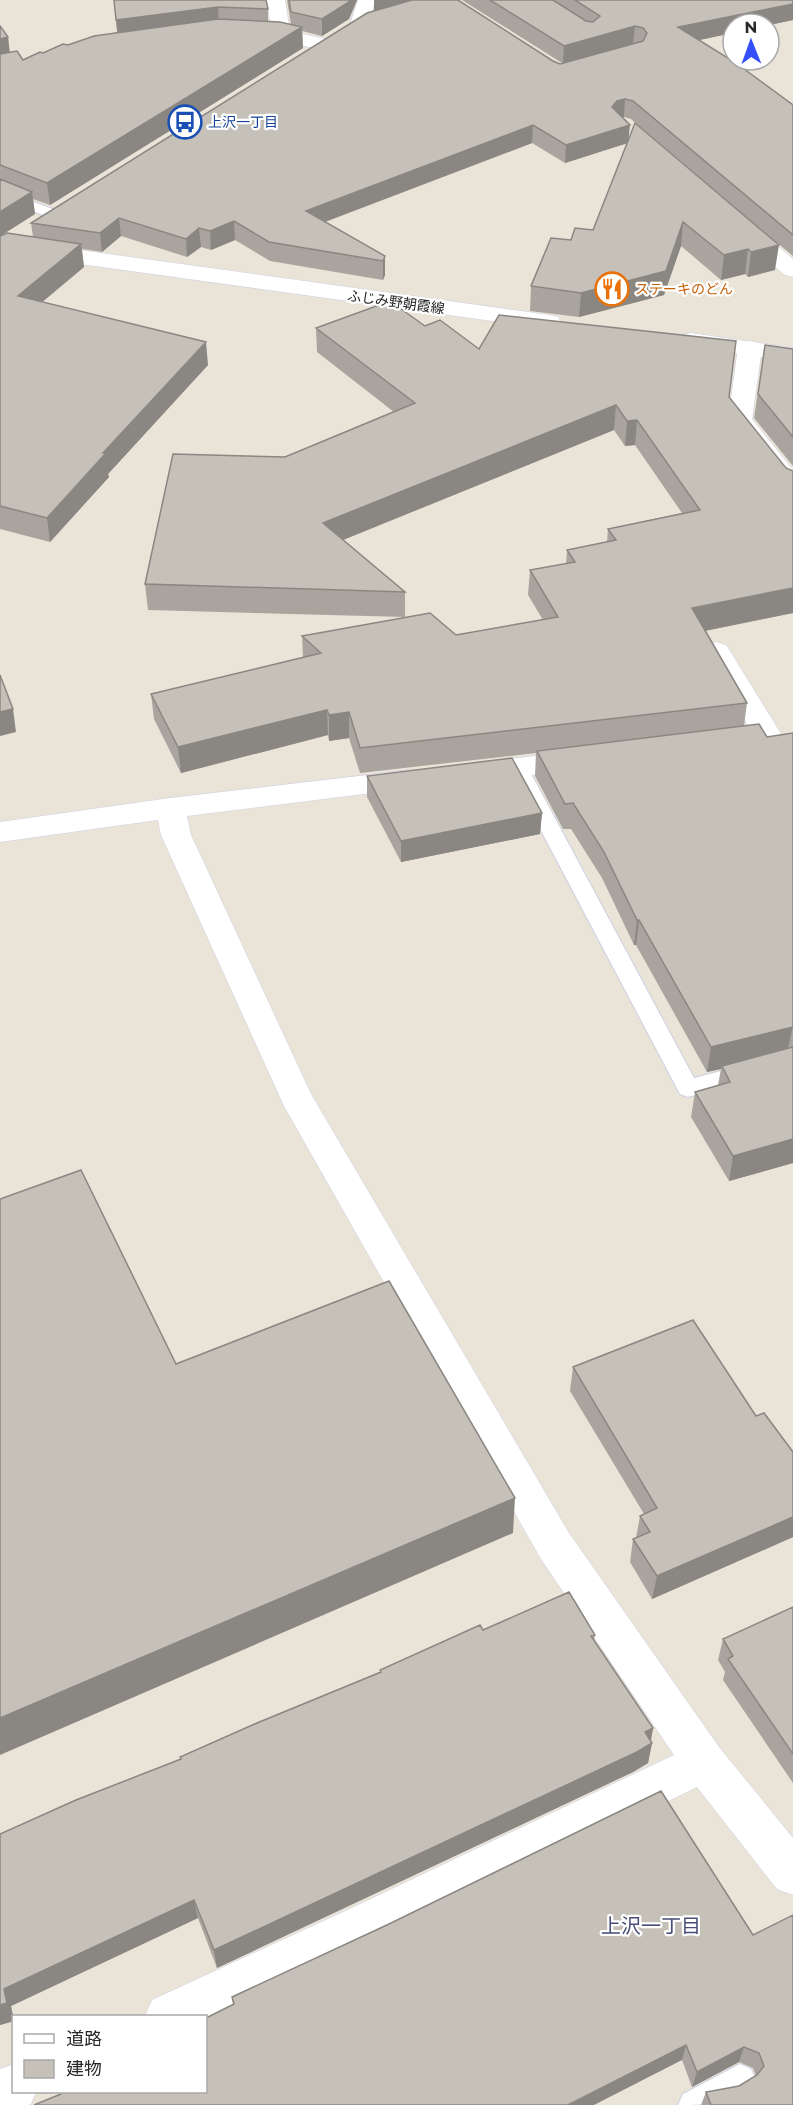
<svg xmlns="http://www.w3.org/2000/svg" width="793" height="2105" font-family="Montserrat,'Noto Sans JP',sans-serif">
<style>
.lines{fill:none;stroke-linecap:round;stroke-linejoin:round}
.lane-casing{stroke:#cdd0e1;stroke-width:2}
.street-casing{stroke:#cdd0e1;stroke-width:1}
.secondary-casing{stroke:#cdd0e1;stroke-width:1}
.lane{fill:#fff;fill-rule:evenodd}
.street{fill:#fff;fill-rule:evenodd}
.secondary{fill:#fff;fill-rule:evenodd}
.wall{fill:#a9a59e}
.shaded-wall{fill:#8a8681}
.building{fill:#c5c0b8;stroke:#8a8681;stroke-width:1.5}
.labels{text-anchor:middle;stroke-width:4.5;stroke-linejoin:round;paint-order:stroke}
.far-transit-label{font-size:14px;fill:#164399;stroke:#fff;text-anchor:start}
.far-food-label{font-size:14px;fill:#c56008;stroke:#fff;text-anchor:start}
.far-street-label{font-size:14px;fill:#272727;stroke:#fff}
.near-neighbourhood-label{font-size:20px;fill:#484e77;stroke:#fff}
</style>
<rect width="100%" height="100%" fill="#eae3d8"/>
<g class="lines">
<defs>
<path id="lane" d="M0 189 63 213 65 216 58 220 53 219 0 198Z
M518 761 525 763 528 768 694 1078 748 1064 756 1067 759 1073 756 1079 688 1097 680 1094 508 768 511 763Z
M740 2064 751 2069 756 2080C743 2105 706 2105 678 2105L683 2094Z"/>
<path id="street" d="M267 0H285L290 31 335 41 338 45 335 49 328 51 281 41 252 38 249 34 252 30 271 29Z
M358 0H376L366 28H352L350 24Z
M743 221 751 223 793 259V277L785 275 735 233 732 228 735 223Z
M750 341 758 343 762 348 752 419 793 470V495L784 492 728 420 738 348 742 343Z
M716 642 726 645 730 651 783 737 779 744 769 746 759 744 755 737 702 651 706 645Z
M580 751 590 753 594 760 590 767 473 783 463 780 458 773 463 766 473 763Z
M410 770 420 773 425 780 420 787 187 816 191 835 311 1094 569 1533 719 1747 793 1838V1895L777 1889 697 1787 388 1938 206 2023V2016H145L152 2000 356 1906 674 1755 541 1559 284 1106 161 835 158 820 0 842V822L170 798Z
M14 2064V2092H36L31 2104 28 2105H0V2069Z"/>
<path id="secondary" d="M0 239 550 315 558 317 561 322 558 327 550 329 0 253Z
M691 333 793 348V362L683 345 679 340 683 335Z"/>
</defs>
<use href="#lane" class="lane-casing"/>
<use href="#street" class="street-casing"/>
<use href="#secondary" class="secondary-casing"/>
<use href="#lane" class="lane"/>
<use href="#street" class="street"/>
<use href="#secondary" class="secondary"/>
</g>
<path class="wall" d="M114 0 268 9V21L291 24 287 0H357L349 19 322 36 302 31 303 48 50 205 33 199 35 214 2 235 33 237 31 223 553 61 560 64 562 63 462 0H793V20L698 40 793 105V256L631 119 624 117H622L629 139 775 270 748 277 745 274 721 280 681 246 664 295 579 317 530 311 531 286 571 240 593 230 627 143 565 163 532 143 325 222 385 256V275L383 280 270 261 235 240 211 250 201 247 187 257 121 236 102 252 82 249 84 267 42 302 208 365 108 474 109 477 50 542 0 529V26L8 37 10 53 23 60 68 45 117 32Z
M425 326 479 349 729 397 786 468 793 471V613L705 631 747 703 744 726 767 737 793 733V1163L729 1181 691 1117 695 1092 718 1085 721 1069 707 1072 636 945H634L602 878 571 829H563L535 776 536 753 360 773 349 738 329 741 328 735 181 773 154 719 151 694 303 658 302 636 456 635 543 620 528 595 530 570 566 564 567 550 607 542 608 529 682 513 635 445 625 446 614 430 343 540 405 592V617L148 610 145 584 285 457 394 412 317 352 316 328Z
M765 345 793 349V466L754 418Z
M367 776 542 813 540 834 401 862 367 797Z
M573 1367 756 1416 793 1452V1537L652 1599 630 1562 633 1539 636 1538 640 1516 644 1514 570 1391Z
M793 1607V1783L723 1680 725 1672 718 1660 723 1639Z
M483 1630 595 1635 594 1641 653 1728 651 1741 652 1743 648 1763 633 1772 217 1968 198 1918 11 2006 14 2021 0 2025V1834L181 1759 380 1672V1670Z
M661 1791 793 2105H701L706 2092 739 2086 756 2076 753 2068 739 2062 692 2087 682 2060 61 2094 233 2005 232 1997 389 1924Z"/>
<path class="shaded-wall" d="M350 0H357L349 19 322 36V19Z
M374 0H414L374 11Z
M793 4V20L769 25V24H733V33L676 45 678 27Z
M218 7 219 24 118 37 116 20Z
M635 26 633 44 563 64 564 46Z
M302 27 303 48 50 205 47 183Z
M8 37 10 59 0 61V39Z
M625 99 624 117 615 119 612 107 617 101Z
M533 125 532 143 306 229V211Z
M630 125 628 143 565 163 566 145Z
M32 192 35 214 0 236V212Z
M119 218 121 236 102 252 100 233Z
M234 221 235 240 211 250 210 231Z
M683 222 681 246 664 295 579 317 581 293Z
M199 228 201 247 187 257 186 239Z
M81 244 84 267 22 319 18 296Z
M779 245 775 270 748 277 751 252Z
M748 249 745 274 721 280 724 255Z
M385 256V275L383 280V261Z
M206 342 208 365 108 474 109 477 50 542 47 518 103 453Z
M616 405 614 430 323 548V523Z
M637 420 635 445 625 446 627 421Z
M793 588V613L689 634 692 608Z
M13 709 16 732 0 736V712Z
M327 710 328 735 181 773 178 747Z
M349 712V738L329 741V715Z
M542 813 540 834 401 862V841Z
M637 920H639L636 945H634Z
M793 1026 787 1052 722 1066 721 1069 707 1072 711 1047Z
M793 1139V1163L729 1181 733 1156Z
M515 1498 513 1533 0 1755V1718Z
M793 1517V1537L652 1599 657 1576Z
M653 1728 650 1744 652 1743 648 1763 633 1772 217 1968 214 1950Z
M194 1900 198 1918 11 2006 14 2021 0 2025V2005L4 1989Z
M686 2045 682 2060 594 2105H568Z
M744 2047 739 2062 692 2087 697 2072Z"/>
<path class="building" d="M114 0H266L268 9 218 7 116 20Z
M289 0H350L349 2 322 19 291 12Z
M412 0H458L553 61 560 64 643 41 647 33 643 28 635 26 564 46 490 0H553L586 21 593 22 600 16 575 0H793V4L678 27 736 63 793 105V235L633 101 625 99 617 101 612 107 630 125 566 145 533 125 306 211 385 256 383 261 269 242 234 221 210 231 199 228 186 239 119 218 100 233 31 223 367 13Z
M218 19 280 22 302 27 47 183 0 165V54L17 51 23 60 40 52 43 53 63 44 68 45 94 36Z
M0 26 8 37 0 39Z
M635 123 779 245 751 252 748 249 724 255 683 222 666 271 581 293 531 286 551 238 571 240 575 228 593 230Z
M0 179 32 192 0 212Z
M7 233 81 244 18 296 206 342 103 453H106L47 518 0 506V236Z
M390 301 425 326 440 320 479 349 499 315 736 341 729 397 786 468 793 471V588L692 608 747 703 360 748 349 712 329 715 327 710 178 747 151 694 321 653 302 636 430 613 456 635 558 617 530 570 575 562 567 550 616 540 608 529 700 510 637 420 627 421 616 405 323 523 405 592 145 584 173 454 285 457 415 403 316 328Z
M765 345 793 349V437L758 394Z
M0 675 13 709 0 712Z
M759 724 767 737 793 733V1027L711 1047 639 920H637L604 852 573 803 565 804 537 751Z
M512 758 542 813 401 841 367 776Z
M793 1047V1139L733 1156 695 1092 730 1082 722 1066Z
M81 1170 176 1364 389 1281 515 1498 0 1718V1199Z
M693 1320 756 1416 764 1413 793 1452V1517L657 1576 633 1539 650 1532 640 1516 657 1508 573 1367Z
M569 1592 595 1635 591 1636 653 1728 645 1732 652 1743 637 1752 214 1950 194 1900 4 1989 7 2003 0 2005V1834L76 1800 181 1759 180 1757 257 1723 381 1672 380 1670 480 1625 483 1630Z
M793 1607V1754L728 1659 733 1656 723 1639Z
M661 1791 753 1935 793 1915V2105H711L706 2092 739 2086 757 2075 764 2066 759 2053 744 2047 697 2072 686 2045 568 2105H34L61 2094 60 2091H206V2018L234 2004 232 1997 389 1924Z"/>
<defs>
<symbol id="bus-ring" viewBox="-11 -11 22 22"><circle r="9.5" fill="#fff" stroke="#1a4fb4" stroke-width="1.5"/><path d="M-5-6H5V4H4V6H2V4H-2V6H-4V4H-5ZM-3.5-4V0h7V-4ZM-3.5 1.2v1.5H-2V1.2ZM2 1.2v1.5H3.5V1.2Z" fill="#1a4fb4"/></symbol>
<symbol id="restaurant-ring" viewBox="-11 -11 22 22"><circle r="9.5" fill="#fff" stroke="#e8710a" stroke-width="1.5"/><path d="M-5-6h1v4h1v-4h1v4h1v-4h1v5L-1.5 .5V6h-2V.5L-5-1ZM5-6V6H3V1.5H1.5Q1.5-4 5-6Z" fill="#e8710a"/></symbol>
</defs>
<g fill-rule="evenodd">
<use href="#bus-ring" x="166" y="103" width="38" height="38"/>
<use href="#restaurant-ring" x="593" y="270" width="38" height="38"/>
</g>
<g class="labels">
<g class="far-transit-label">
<text x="208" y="127">上沢一丁目</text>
</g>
<g class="far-food-label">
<text x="635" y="294">ステーキのどん</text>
</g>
<g class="far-street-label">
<text transform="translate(396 302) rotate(8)" y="5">ふじみ野朝霞線</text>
</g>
<g class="near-neighbourhood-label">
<text x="651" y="1933">上沢一丁目</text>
</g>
</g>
<rect x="12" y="2015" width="195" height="78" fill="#ffffff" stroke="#a9a9a9" stroke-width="1.5"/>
<rect x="24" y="2034" width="30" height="9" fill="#ffffff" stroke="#a9a9a9" stroke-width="1.5"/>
<text x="66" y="2045" font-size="18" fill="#272727">道路</text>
<rect x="24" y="2060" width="30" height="18" fill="#c5c0b8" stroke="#a9a9a9" stroke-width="1.5"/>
<text x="66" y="2075" font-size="18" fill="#272727">建物</text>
<g transform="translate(751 42) rotate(359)"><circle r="28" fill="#ffffff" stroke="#a9a9a9" stroke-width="1.5"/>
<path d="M0-4.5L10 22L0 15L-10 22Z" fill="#3550fa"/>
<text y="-9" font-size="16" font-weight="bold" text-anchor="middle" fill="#272727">N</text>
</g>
</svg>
